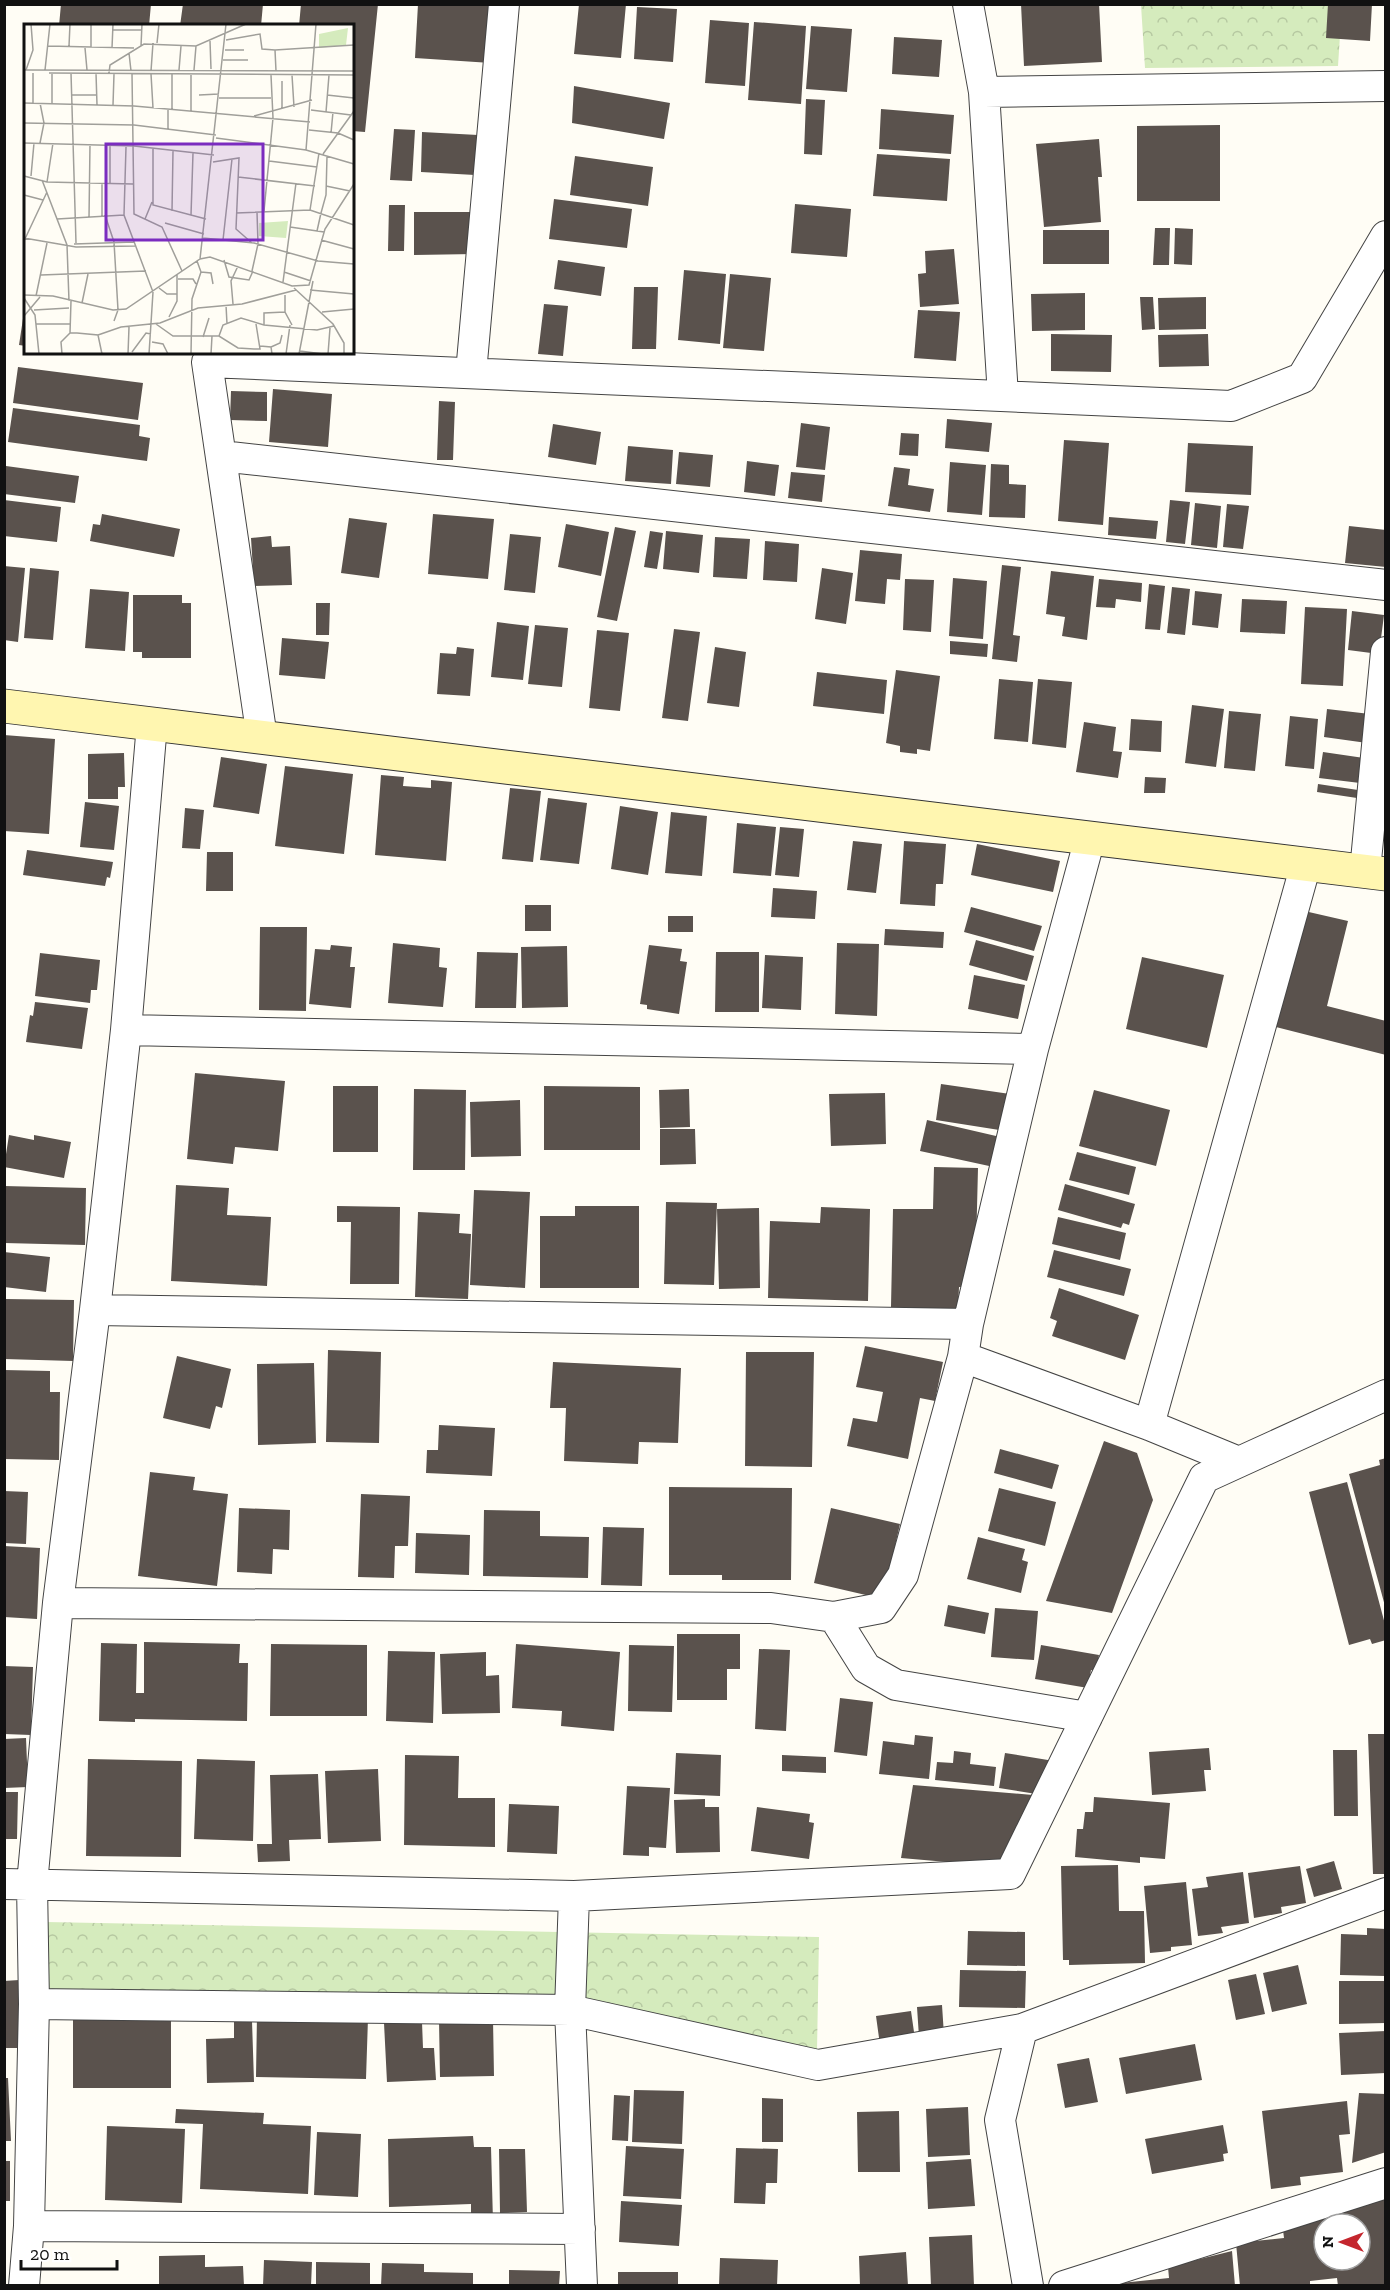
<svg xmlns="http://www.w3.org/2000/svg" width="1390" height="2290" font-family="'Zilla Slab',serif">
<style>
.park{fill:url(#park-crowns)}
.building{fill:#5a524d;fill-rule:evenodd}
.lines{fill:none;stroke-linecap:round;stroke-linejoin:round}
.street-casing{stroke:#444;stroke-width:32}
.secondary-casing{stroke:#333;stroke-width:35}
.street{stroke:#fff;stroke-width:30}
.secondary{stroke:#fff6b0;stroke-width:33}
.inset-road{fill:none;stroke:#a09f9a;stroke-width:1.5}
.view{fill:#7b2cbf;fill-opacity:0.15;stroke:#7b2cbf;stroke-width:3}
.inset-edge{fill:none;stroke:#111;stroke-width:3}
</style>
<defs>
<pattern id="park-crowns" width="20" height="18" patternUnits="userSpaceOnUse" patternTransform="scale(1.5)"><rect width="20" height="18" fill="#d5ebbd"/><path d="M2 6a3 3 0 1 1 6 0M12 15a3 3 0 1 1 6 0" fill="none" stroke="#b6c8a1"/></pattern>
</defs>
<rect width="100%" height="100%" fill="#fffdf5"/>
<path class="park" d="M1141 5H1342L1338 66 1145 68Z
M46 1922 819 1937 817 2051 585 2000 47 1990Z"/>
<path class="building" d="M61 4H151L149 26H59Z
M183 4H263L261 26H180Z
M301 4H378L365 132 352 131V26H299Z
M418 4H494L491 63 415 58Z
M579 4H626L621 58 574 54Z
M1021 4H1099L1102 62 1024 66Z
M1328 4H1372L1370 41 1326 38Z
M637 7 677 9 673 62 634 59Z
M710 20 749 23 745 86 705 83Z
M754 22 806 26 801 104 748 100Z
M811 26 852 29 847 92 806 89Z
M894 37 942 40 939 77 892 74Z
M574 86 670 103 664 139 572 123Z
M806 99 825 100 822 155 804 154Z
M881 109 954 115 951 154 879 149Z
M1220 125V201H1137V126Z
M394 129 415 130 412 181 390 180Z
M422 132 478 135 475 175 421 172Z
M1099 139 1102 177H1098L1101 222 1044 227 1036 144Z
M877 154 950 159 947 201 873 196Z
M575 156 653 167 648 206 570 195Z
M554 199 632 209 627 248 549 239Z
M795 204 851 209 847 257 791 253Z
M389 205H405L404 251H388Z
M414 212H475V254L414 255Z
M1155 228H1170L1169 265H1153Z
M1175 228 1193 229 1192 265 1174 264Z
M1043 230H1109V264H1043Z
M954 249 959 304 920 307 918 274 926 273 925 251Z
M558 260 605 267 601 296 554 289Z
M684 270 726 274 720 344 678 340Z
M730 274 771 278 764 351 723 348Z
M634 287H658L656 349H632Z
M1085 293V330L1032 331 1031 294Z
M1140 297H1153L1155 329 1142 330Z
M1206 297V329L1159 330 1158 298Z
M544 304 568 306 563 356 538 354Z
M918 310 960 312 956 361 914 358Z
M24 312H26V346L19 345Z
M1051 334 1112 335 1111 372 1051 371Z
M1208 334 1209 366 1159 367 1158 335Z
M18 367 143 383 138 420 13 403Z
M273 389 332 394 328 447 269 442Z
M231 391 267 392V421L230 420Z
M439 401 455 402 453 460H437Z
M13 408 140 425 139 436 150 438 147 461 8 442Z
M947 419 992 423 989 452 945 448Z
M801 423 830 427 825 470 796 467Z
M553 424 601 432 596 465 548 457Z
M901 433 919 434 918 456 899 455Z
M1064 440 1109 443 1103 525 1058 521Z
M1188 443 1253 446 1251 495 1185 492Z
M628 446 673 450 671 484 625 481Z
M679 452 713 455 710 487 676 484Z
M747 461 779 465 775 496 744 492Z
M950 462 986 465 982 515 947 512Z
M991 464 1009 465V484L1026 485 1025 518 989 517Z
M6 466 79 476 75 503 4 494Z
M894 467 910 469 908 485 934 489 930 512 888 506Z
M791 472 825 475 822 502 788 498Z
M4 500 61 507 57 542 4 536Z
M1170 500 1190 502 1185 544 1166 542Z
M1195 503 1221 506 1217 548 1191 545Z
M1227 504 1249 506 1243 549 1223 547Z
M102 514 180 529 174 557 90 541 93 524 100 525Z
M433 514 494 519 488 579 428 574Z
M1109 517 1158 521 1156 539 1108 535Z
M349 518 387 523 379 578 341 573Z
M566 524 609 532 601 576 558 567Z
M1349 526 1386 530V567L1345 563Z
M615 527 636 531 617 621 597 617Z
M650 531 663 533 657 569 644 567Z
M666 531 703 535 699 573 663 569Z
M510 534 541 537 535 593 504 590Z
M271 536 272 547 290 546 292 585 254 586 251 538Z
M715 537 750 539 747 579 713 577Z
M765 541 799 544 797 582 763 580Z
M860 550 902 554 900 580 887 579 885 604 855 601Z
M1002 565 1021 567 1013 635 1020 636 1017 662 992 659Z
M4 566 25 568 18 642 4 640Z
M30 568 59 571 53 640 24 638Z
M822 568 853 573 846 624 815 619Z
M1051 571 1094 576 1087 640 1062 636 1065 617 1046 614Z
M953 578 987 581 983 639 949 636Z
M905 579 934 580 931 632 903 630Z
M1099 579 1142 583 1141 602 1116 599 1115 608 1096 607Z
M1149 584 1165 586 1160 630 1145 629Z
M1172 587 1190 589 1185 635 1167 633Z
M90 589 129 592 125 651 85 648Z
M1195 591 1222 594 1218 628 1192 625Z
M133 595H182V603H191V658H142V652H133Z
M1242 599 1287 601 1285 634 1240 632Z
M316 603H330L329 635H316Z
M1305 607 1347 609 1343 686 1301 684Z
M1352 611 1384 615 1379 654 1348 650Z
M497 622 529 626 523 680 491 677Z
M535 625 568 628 562 687 528 684Z
M674 629 700 632 688 721 662 718Z
M597 630 629 633 620 711 589 708Z
M282 638 329 642 325 679 279 675Z
M950 641 988 644 987 657 950 654Z
M457 647 474 649 470 696 437 694 440 653 456 654Z
M715 647 746 652 739 707 707 703Z
M896 670 940 676 930 751 917 749V754L900 752V746L886 743Z
M817 672 887 680 884 714 813 706Z
M999 679 1033 682 1028 742 994 739Z
M1038 679 1072 682 1066 748 1032 744Z
M1192 705 1224 709 1216 767 1185 763Z
M1327 709 1370 714 1367 743 1324 737Z
M1229 711 1261 714 1255 771 1224 768Z
M1290 716 1318 719 1314 769 1285 766Z
M1131 719 1162 721 1161 752 1129 750Z
M1084 722 1116 727 1113 751 1122 752 1118 778 1076 772Z
M4 735 55 739 49 834 4 831Z
M1323 752 1364 758 1360 783 1319 778Z
M124 753 125 787H118V799H88V754Z
M221 757 267 764 259 814 213 807Z
M285 766 353 774 344 854 275 846Z
M381 775 404 777 403 786 431 788V780L452 782 446 861 375 855Z
M1145 777 1166 778 1165 793H1144Z
M1318 784 1358 790 1357 798 1317 792Z
M510 788 541 791 533 862 502 859Z
M548 798 587 803 579 864 540 860Z
M85 802 119 806 114 850 80 847Z
M620 806 658 812 648 875 611 869Z
M185 808 204 810 200 849 182 848Z
M671 812 707 816 702 876 665 873Z
M737 823 776 827 771 876 733 873Z
M780 827 804 829 799 877 775 875Z
M853 841 882 844 876 893 847 890Z
M904 841 946 844 943 884H936L935 906 900 904Z
M977 844 1060 861 1053 892 971 875Z
M27 850 113 862 110 878 107 877 105 886 23 875Z
M207 852H233V891H206Z
M773 888 817 891 815 919 771 917Z
M525 905H551V931H525Z
M971 907 1042 926 1034 951 964 932Z
M1300 910 1348 921 1327 1006 1386 1021V1055L1272 1026Z
M668 916H693V932H668Z
M260 927H307L306 1011 259 1010Z
M885 929 944 932 943 948 884 945Z
M976 940 1034 956 1027 981 969 965Z
M393 943 440 948 439 967 447 968 443 1007 388 1003Z
M837 943 879 944 877 1016 835 1014Z
M331 945 352 947 350 967H355L351 1008 309 1004 315 949 330 950Z
M649 945 682 949 680 961 687 962 679 1014 647 1009V1005L640 1004Z
M567 946 568 1007 522 1008 521 947Z
M477 952 518 953 516 1008H475Z
M716 952H759V1012H715Z
M40 953 100 960 97 990H91L90 1003 35 996Z
M765 955 803 957 801 1010 762 1008Z
M1142 957 1224 975 1207 1048 1126 1029Z
M974 975 1025 985 1018 1019 968 1009Z
M35 1002 88 1008 82 1049 26 1042 30 1015 33 1016Z
M195 1073 285 1081 278 1151 235 1147 233 1164 187 1159Z
M941 1084 1017 1095 1012 1132 936 1120Z
M333 1086H378V1152H333Z
M544 1086 640 1087V1150H544Z
M414 1089 466 1090 465 1170H413Z
M689 1089 690 1127 660 1128 659 1090Z
M1094 1090 1170 1110 1156 1166 1079 1146Z
M885 1093 886 1144 831 1146 829 1094Z
M520 1100 521 1156 471 1157 470 1102Z
M927 1120 1009 1139 1003 1169 920 1151Z
M660 1129H695L696 1164 660 1165Z
M9 1135 34 1140V1135L71 1142 64 1178 4 1167Z
M1077 1152 1136 1167 1129 1195 1069 1180Z
M934 1167 978 1168 975 1288 959 1287 958 1310 891 1307 893 1209H933Z
M1065 1184 1135 1204 1129 1225 1123 1223 1121 1228 1058 1210Z
M176 1185 229 1188 227 1215 271 1217 267 1286 171 1281Z
M4 1186 86 1188 85 1245 4 1243Z
M474 1190 530 1192 525 1288 470 1285Z
M666 1202 717 1203 714 1285 664 1284Z
M337 1206 400 1207 399 1284H350L351 1222H337Z
M575 1206H639V1288H540V1216H575Z
M821 1207 870 1209 868 1301 768 1298 770 1221 820 1223Z
M759 1208 760 1288 719 1289 717 1209Z
M418 1212 460 1214 459 1233 471 1234 468 1299 415 1297Z
M1058 1217 1126 1233 1120 1260 1052 1244Z
M1054 1250 1131 1269 1124 1296 1047 1277Z
M4 1252 50 1257 46 1292 4 1287Z
M1059 1288 1139 1315 1125 1360 1052 1336 1057 1321 1050 1318Z
M5 1299 74 1300 73 1361 4 1359Z
M865 1346 943 1362 935 1401 920 1398 908 1459 847 1446 853 1418 877 1422 883 1392 856 1387Z
M328 1350 381 1352 379 1443 326 1442Z
M746 1352H814L812 1467 745 1466Z
M177 1356 231 1369 222 1408 216 1406 210 1429 163 1418Z
M553 1362 681 1368 678 1443 639 1442 638 1464 564 1461 566 1408H550Z
M314 1363 316 1443 258 1445 257 1364Z
M4 1370 50 1371V1392H60L59 1460 4 1459Z
M439 1425 495 1428 492 1476 426 1473 427 1450H438Z
M1104 1441 1137 1453 1153 1500 1112 1613 1046 1601Z
M1000 1449 1059 1465 1052 1489 994 1473Z
M1386 1458V1606H1385L1349 1474 1380 1465 1379 1460Z
M150 1472 195 1477 193 1490 228 1494 217 1586 138 1576Z
M1347 1482 1386 1628V1640L1372 1644 1370 1639 1349 1645 1309 1492Z
M669 1487 792 1488 791 1580H722V1575H669Z
M999 1488 1056 1502 1045 1546 988 1531Z
M4 1491 28 1492 26 1544 4 1543Z
M361 1494 410 1496 408 1546H395L394 1578 358 1577Z
M239 1508 290 1510 289 1550 273 1549 272 1574 237 1572Z
M831 1508 900 1524 883 1599 814 1583Z
M484 1510 540 1511V1536L589 1537 588 1578 483 1576Z
M603 1527 644 1528 642 1586 601 1585Z
M416 1533 470 1535 469 1575 415 1573Z
M978 1537 1025 1549 1022 1560 1028 1562 1021 1593 967 1579Z
M4 1546 40 1548 37 1619 4 1617Z
M948 1605 989 1613 985 1634 944 1626Z
M995 1608 1038 1611 1034 1660 991 1657Z
M677 1634H740V1669H727V1700H677Z
M144 1642 240 1644 239 1663H248L247 1721 135 1719V1722L99 1721 101 1643 137 1644 136 1693H144Z
M271 1644 367 1645V1716H270Z
M516 1644 620 1652 614 1731 561 1726 562 1711 512 1708Z
M629 1645 674 1646 672 1712 628 1711Z
M1041 1645 1099 1655 1096 1671 1091 1670 1088 1688 1035 1679Z
M759 1649 790 1650 786 1731 755 1729Z
M388 1651 435 1652 433 1723 386 1721Z
M486 1652V1676L499 1675 500 1713 442 1714 440 1654Z
M4 1666 33 1667 31 1735 4 1734Z
M840 1698 873 1702 867 1756 834 1752Z
M1368 1734H1386V1874H1373Z
M915 1735 933 1737 929 1779 879 1774 883 1741 914 1745Z
M26 1738 28 1787 4 1788V1739Z
M1209 1748 1211 1770H1204L1206 1791 1152 1795 1149 1752Z
M1333 1750H1357L1358 1816H1334Z
M954 1751 971 1753 970 1764 996 1767 994 1786 935 1780 937 1762 953 1763Z
M676 1753 721 1755 720 1796 674 1794Z
M1005 1753 1054 1761 1049 1796 999 1788Z
M405 1755 459 1756 458 1798H495V1847L404 1845Z
M782 1755 826 1757V1773L782 1771Z
M88 1759 182 1761 181 1857 86 1856Z
M197 1759 255 1761 253 1841 194 1839Z
M378 1769 381 1841 328 1843 325 1771Z
M318 1774 321 1839 289 1840 290 1861 258 1862 257 1844H272L270 1775Z
M913 1785 1033 1795 1005 1867 901 1858Z
M627 1786 670 1788 666 1848 649 1847V1856L623 1855Z
M4 1792H18L17 1839H4Z
M1094 1797 1170 1803 1165 1859 1140 1857V1863L1075 1857 1077 1829H1083L1085 1812H1093Z
M705 1799V1807H719L720 1852 676 1853 674 1800Z
M509 1804 559 1806 557 1854 507 1852Z
M757 1807 810 1814 809 1822 814 1823 809 1859 751 1851Z
M1334 1861 1342 1889 1314 1897 1306 1869Z
M1118 1865 1119 1911H1144L1145 1963 1069 1965V1960H1063L1061 1866Z
M1300 1866 1306 1903 1281 1907 1282 1913 1254 1918 1248 1873Z
M1243 1872 1249 1923 1221 1927 1223 1933 1198 1936 1192 1889 1208 1887 1206 1877Z
M1186 1882 1192 1945 1171 1947V1951L1150 1953 1144 1886Z
M1367 1928 1386 1929V1976L1340 1975 1341 1934 1367 1935Z
M968 1931 1025 1932V1966L967 1965Z
M1298 1965 1307 2004 1272 2012 1263 1973Z
M960 1970 1026 1971 1025 2008 959 2007Z
M1256 1974 1265 2014 1236 2020 1228 1980Z
M19 1980 22 2048H4V1981Z
M1339 1981H1386V2023L1339 2024Z
M942 2005 944 2035 919 2037 917 2007Z
M911 2011 915 2039 880 2045 876 2016Z
M257 2015 368 2018 366 2079 256 2077Z
M73 2017H171V2088H73Z
M493 2019 494 2076 440 2077 439 2020Z
M252 2021 254 2082 207 2083 206 2039 234 2038V2022Z
M422 2022 423 2048H434L436 2080 387 2082 384 2023Z
M1386 2031V2073L1341 2075 1339 2033Z
M1195 2044 1202 2080 1126 2094 1119 2058Z
M1089 2058 1098 2102 1065 2108 1057 2064Z
M4 2078H8L11 2141H4Z
M634 2090 684 2091 682 2144 632 2142Z
M1359 2093 1386 2094V2152L1352 2163Z
M614 2095 630 2096 628 2141 612 2140Z
M762 2098 783 2099V2142H762Z
M1347 2101 1350 2134 1339 2135 1343 2172 1300 2177 1301 2185 1271 2189 1262 2111Z
M968 2107 970 2155 928 2157 926 2109Z
M176 2109 264 2113 263 2124 311 2126 308 2194 200 2189 203 2124 175 2123Z
M899 2111 900 2172H858L857 2112Z
M1223 2125 1228 2153 1223 2154 1224 2161 1152 2174 1145 2139Z
M107 2126 185 2129 182 2203 105 2200Z
M317 2132 361 2134 358 2197 314 2195Z
M473 2136 474 2147H491L493 2222 471 2223V2204L389 2207 388 2139Z
M626 2146 684 2149 681 2199 623 2196Z
M736 2148 778 2149 777 2183H766L765 2204 734 2203Z
M499 2149H525L527 2212 500 2213Z
M971 2159 975 2206 928 2209 926 2162Z
M4 2161H10V2201H4Z
M1386 2195V2286H1338L1337 2278 1310 2281V2286H1240L1236 2243 1284 2238 1283 2230ZM1324 2224H1360V2260H1324Z
M621 2201 682 2205 679 2246 619 2242Z
M972 2235 974 2286H931L929 2237Z
M1232 2251 1235 2286H1122L1121 2283 1169 2278 1168 2267Z
M906 2252 908 2286H860L859 2256Z
M205 2255V2267L243 2266 244 2286H159V2256Z
M720 2258 778 2260 777 2286H719Z
M264 2260 312 2262 311 2286H263Z
M316 2262 370 2263V2286H316Z
M382 2263 424 2264V2272L473 2273V2286H381Z
M509 2270 560 2271 559 2286H509Z
M618 2272H678V2286H618Z"/>
<g class="lines">
<defs>
<path id="street" d="M968 4 984 92 1003 396
M984 92 1386 86
M471 373 504 4
M221 456 1386 585
M262 738 207 362 1231 406 1302 378 1386 236
M1365 871 1386 652
M126 1030 1033 1049
M95 1310 968 1324
M963 1357 1149 1425 1239 1462
M1149 1425 1306 864
M58 1603 771 1608 834 1617 881 1608 903 1575 963 1357 968 1324 1033 1049 1090 838
M834 1617 866 1668 896 1685 1087 1717
M4 1884 574 1896 1010 1874 1204 1478 1386 1395
M574 1896 570 2010 582 2286
M34 2004 570 2010 818 2065 1022 2029 1386 1893
M1022 2029 1000 2120 1028 2286
M29 2226 580 2229
M24 2286 29 2226 34 2004 32 1884 58 1603 95 1310 126 1030 152 724
M1064 2286 1386 2183"/>
<path id="secondary" d="M4 706 1386 874"/>
</defs>
<use href="#street" class="street-casing"/>
<use href="#secondary" class="secondary-casing"/>
<use href="#street" class="street"/>
<use href="#secondary" class="secondary"/>
</g>
<g transform="translate(24 24)">
<rect width="330" height="330" fill="#fffdf5"/>
<path d="M324 4 322 21 295 24V10ZM264 197 262 214 235 212V199Z" fill="#d5ebbd"/>
<path class="inset-road" d="M89 6H118M202 16 236 10 238 25 251 26 330 21M186 17 187 45M133 19 135 0M24 22 110 24M45 22 46 0M117 22 118 0M61 24 63 46M67 24V0M88 24 89 0M201 26H220M251 26 252 47M105 29 107 47M199 36H224M0 46 330 47M2 46 9 26 7 0M21 46 26 0M155 46 157 22M170 46 172 22M127 47 129 19M9 49V79M25 49 330 51M47 49 52 219M72 49 73 81M85 49 86 41 120 20 172 22 222 0M108 50 110 190 138 203 158 247M127 50 129 84M148 50V86M268 51 270 83M258 57V85M47 71H72M175 71 195 70M303 71 330 74M195 74H247M0 79 110 82 286 98M16 79 20 99 16 119M28 79V49M89 81 90 50M287 86 327 91M167 87V50M302 88 305 51M230 92 288 76M0 99 110 101 192 111M144 106V85M285 106 314 109 330 116M307 109 309 88M192 114 282 126 330 140M0 119 110 122 190 131M102 123 100 191 129 268 125 330M129 124V181L182 195M282 126 292 0M299 130 330 87M245 137 293 143M189 138 215 134 212 205 228 219M0 152 23 158 109 160M7 152 10 119M214 153 291 162M18 156 43 221 45 277M23 158 29 119M78 160V192M86 160V122M302 162 326 167M0 171 19 176M286 186 295 129M148 187 149 127M240 187 249 94 247 51M212 189 286 186 330 201M297 189 302 171 303 132M81 191 90 218 94 286 90 297M167 191 169 129M65 194 66 120M33 195 100 191M121 195 128 178M141 199 180 210M266 203 300 208M293 207 297 189M0 214 52 223 111 222M179 214 230 219 294 237 330 240M199 216 208 135M297 216 330 225M0 217 23 168M50 220 110 218M176 235 202 0M200 236 205 253 225 256 229 247M228 247 234 220 233 188M177 248 187 249 189 260M260 248 287 257M17 251 122 247M154 255H169L172 260M259 258 272 159M135 264 143 270H153M270 264 309 300 320 319V330M286 266 330 270M0 271 29 272 89 286 102 285 176 235 186 233 268 262 285 261 301 205 330 160M261 271V288L268 301M12 272 23 219M0 274 11 291 15 330M58 279 64 250M209 280 207 257 214 242M202 281 203 300M10 286 45 284M298 288 330 285M0 292 16 273M145 293 153 277V251M12 300H47M132 300 149 312H195L214 324 230 325H236L232 300M240 301V289L261 288M46 309 47 277M74 311 97 303 136 299 174 284 218 280 272 266M195 312 199 301 217 294 240 301 293 306 310 302M179 313 185 294M128 318 139 320 144 330M236 322 247 323 248 330M247 323 256 319 258 311M276 327 299 330M108 328 122 309 127 310M38 330 37 318 46 309H53L74 311 78 330M104 330 105 303M167 330 168 275 177 248 173 237M187 330 188 312M262 330 266 301M275 330 289 257M304 330 306 304"/>
<path class="view" d="M82 120H239V216H82Z"/>
<rect width="330" height="330" class="inset-edge"/>
</g>
<rect width="1390" height="2290" fill="none" stroke="#111111" stroke-width="12"/>
<g transform="translate(1342 2242) rotate(270)"><circle r="28" fill="#ffffff" stroke="#a0a0a0" stroke-width="1.5"/>
<path d="M0-4.5L10 22L0 15L-10 22Z" fill="#c4262e"/>
<text y="-9" font-size="16" font-weight="bold" text-anchor="middle" fill="#111111">N</text>
</g>
<path d="M21 2260v9h96v-9" fill="none" stroke="#111111" stroke-width="3"/>
<text x="30" y="2260" font-size="18" fill="#111111" stroke="#ffffff" stroke-width="4.5" paint-order="stroke">20 m</text>
</svg>
